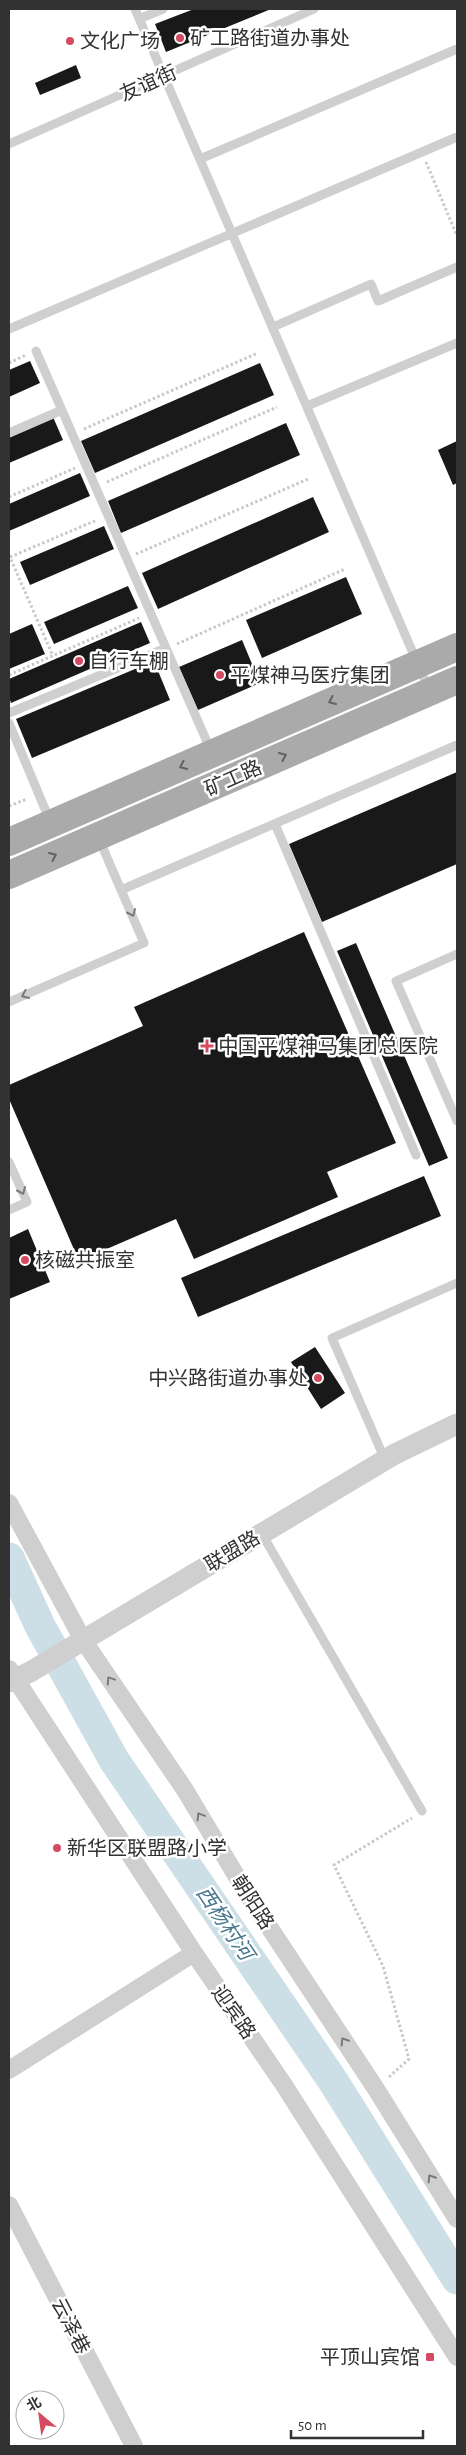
<svg xmlns="http://www.w3.org/2000/svg" width="466" height="2455" font-family="'Alegreya Sans','Noto Sans SC',sans-serif">
<style>
.lines{fill:none;stroke-linecap:round;stroke-linejoin:round}
.river{stroke:#ccdfe6;stroke-width:31}
.building{fill:#191919}
.path{stroke:#c9c9c9;stroke-width:3;stroke-dasharray:2.5 2.5;stroke-linecap:butt}
.service{stroke:#cfcfcf;stroke-width:9}
.minor{stroke:#cfcfcf;stroke-width:18}
.tertiary{stroke:#cfcfcf;stroke-width:21}
.primary{stroke:#aaa;stroke-width:28}
.oneway{stroke:#626262}
.oneway2{stroke:#797979}
.poi-dot{fill:#d34a61;stroke:#fff;stroke-width:2}
.labels{text-anchor:middle;stroke-width:5;stroke-linejoin:round;paint-order:stroke}
.poi-label{font-size:20px;fill:#323232;stroke:#fff;text-anchor:start}
.street-label{font-size:20px;fill:#323232;stroke:#fff}
.water-label{font-size:21px;font-style:italic;fill:#48788d;stroke:#fff}
</style>
<rect width="100%" height="100%" fill="#fff"/>
<g class="lines">
<path class="river" d="M9 1558 40 1626 114 1760 333 2081 457 2279"/>
</g>
<path class="building" d="M194 9H271L166 52 155 24Z
M76 65 81 78 40 95 35 83Z
M30 361 40 383 9 397V370Z
M260 363 274 395 95 473 81 441Z
M53 417 63 440 9 463V437Z
M286 423 300 455 121 533 108 501Z
M457 441V483L453 485 438 450Z
M80 473 90 496 9 531V504Z
M313 497 329 532 158 609 142 573Z
M104 526 114 549 30 585 20 562Z
M346 577 362 614 262 658 246 620Z
M128 586 138 608 54 644 44 622Z
M141 622 150 643 11 703 9 697V679Z
M32 624 45 654 9 669V634Z
M242 640 260 683 198 710 179 667Z
M154 661 170 700 32 758 16 719Z
M457 772V864L322 922 289 844Z
M304 932 396 1143 327 1172 338 1197 194 1259 176 1219 79 1261 9 1099V1085L143 1026 134 1007Z
M356 943 448 1158 429 1166 337 951Z
M424 1176 441 1216 198 1317 181 1278Z
M28 1229 50 1282 9 1299V1238Z
M315 1347 345 1393 321 1409 291 1362Z"/>
<g class="lines">
<path class="path" d="M426 162 457 236
M9 363 26 355
M84 429 258 353
M107 482 277 407
M9 497 75 468
M136 554 308 479
M9 555 53 656
M10 557 97 520
M177 644 345 569
M9 675 139 618
M9 806 27 799
M389 2077 409 2059 383 1966 334 1865 412 1818"/>
<path class="service" d="M135 9 429 690
M139 19 163 9
M9 144 314 9
M200 159 457 49
M273 327 371 284 378 301 457 267
M9 329 457 137
M36 351 211 751
M307 406 457 343
M9 433 62 410
M9 713 166 648
M9 723 50 821
M275 824 416 1155
M121 890 457 745
M457 954 396 981 457 1121
M9 1002 144 943 99 839
M9 1162 27 1202 9 1210
M385 1460 332 1338 457 1283
M262 1534 422 1811"/>
<path class="minor" d="M9 1503 83 1640 185 1790 246 1892 376 2089 457 2219
M9 1669 194 1953 284 2085 457 2357
M9 2070 194 1953
M9 2205 134 2446"/>
<path class="tertiary" d="M9 1682 30 1672 395 1454 457 1424"/>
<path class="primary" d="M9 842 457 647
M9 875 457 680"/>
</g>
<defs><path id="oneway-chevron" d="M-2-3.5L2.5 0L-2 3.5" fill="none" stroke-width="1.6" stroke-linecap="round" stroke-linejoin="round" transform="scale(1.25)"/></defs>
<g class="oneway">
<use href="#oneway-chevron" transform="translate(332 701) rotate(156)"/>
<use href="#oneway-chevron" transform="translate(283 756) rotate(-24)"/>
<use href="#oneway-chevron" transform="translate(183 766) rotate(156)"/>
<use href="#oneway-chevron" transform="translate(53 856) rotate(-23)"/>
</g>
<g class="oneway2">
<use href="#oneway-chevron" transform="translate(132 913) rotate(66)"/>
<use href="#oneway-chevron" transform="translate(25 995) rotate(156)"/>
<use href="#oneway-chevron" transform="translate(22 1191) rotate(66)"/>
<use href="#oneway-chevron" transform="translate(110 1680) rotate(-124)"/>
<use href="#oneway-chevron" transform="translate(200 1816) rotate(-121)"/>
<use href="#oneway-chevron" transform="translate(344 2041) rotate(-123)"/>
<use href="#oneway-chevron" transform="translate(431 2178) rotate(-122)"/>
</g>
<g class="poi-dot">
<circle cx="180" cy="38" r="5"/>
<circle cx="70" cy="41" r="5"/>
<circle cx="79" cy="661" r="5"/>
<circle cx="220" cy="675" r="5"/>
<path d="M204.5 1038.5h5v5h5v5h-5v5h-5v-5h-5v-5h5z"/>
<circle cx="25" cy="1260" r="5"/>
<circle cx="318" cy="1378" r="5"/>
<circle cx="57" cy="1848" r="5"/>
<rect x="425" y="2352" width="10" height="10" rx="2.5"/>
</g>
<g class="labels">
<g class="poi-label">
<text x="190" y="45">矿工路街道办事处</text>
<text x="80" y="48">文化广场</text>
<text x="89" y="668">自行车棚</text>
<text x="230" y="682">平煤神马医疗集团</text>
<text x="218" y="1053">中国平煤神马集团总医院</text>
<text x="35" y="1267">核磁共振室</text>
<text x="308" y="1385" text-anchor="end">中兴路街道办事处</text>
<text x="67" y="1855">新华区联盟路小学</text>
<text x="420" y="2364" text-anchor="end">平顶山宾馆</text>
</g>
<g class="street-label">
<text transform="translate(148 83) rotate(-24)" y="7">友谊街</text>
<text transform="translate(233 778) rotate(-24)" y="7">矿工路</text>
<text transform="translate(232 1551) rotate(-31)" y="7">联盟路</text>
<text transform="translate(253 1902) rotate(57)" y="7">朝阳路</text>
<text transform="translate(234 2012) rotate(55)" y="7">迎宾路</text>
<text transform="translate(71 2326) rotate(63)" y="7">云泽巷</text>
</g>
<g class="water-label">
<text transform="translate(225 1923) rotate(56)" y="7">西杨村河</text>
</g>
</g>
<rect width="466" height="2455" fill="none" stroke="#323232" stroke-width="20"/>
<g transform="translate(40 2415) rotate(331)"><circle r="24" fill="#ffffff" stroke="#adadad"/>
<path d="M0-4L9 19L0 12L-9 19Z" fill="#d34a61"/>
<text y="-8" font-size="14" font-weight="bold" text-anchor="middle" fill="#323232">北</text>
</g>
<path d="M291 2430v8h132v-8" fill="none" stroke="#323232" stroke-width="2.5"/>
<text x="298" y="2430" font-size="15" fill="#323232" stroke="#ffffff" stroke-width="4" paint-order="stroke">50 m</text>
</svg>
